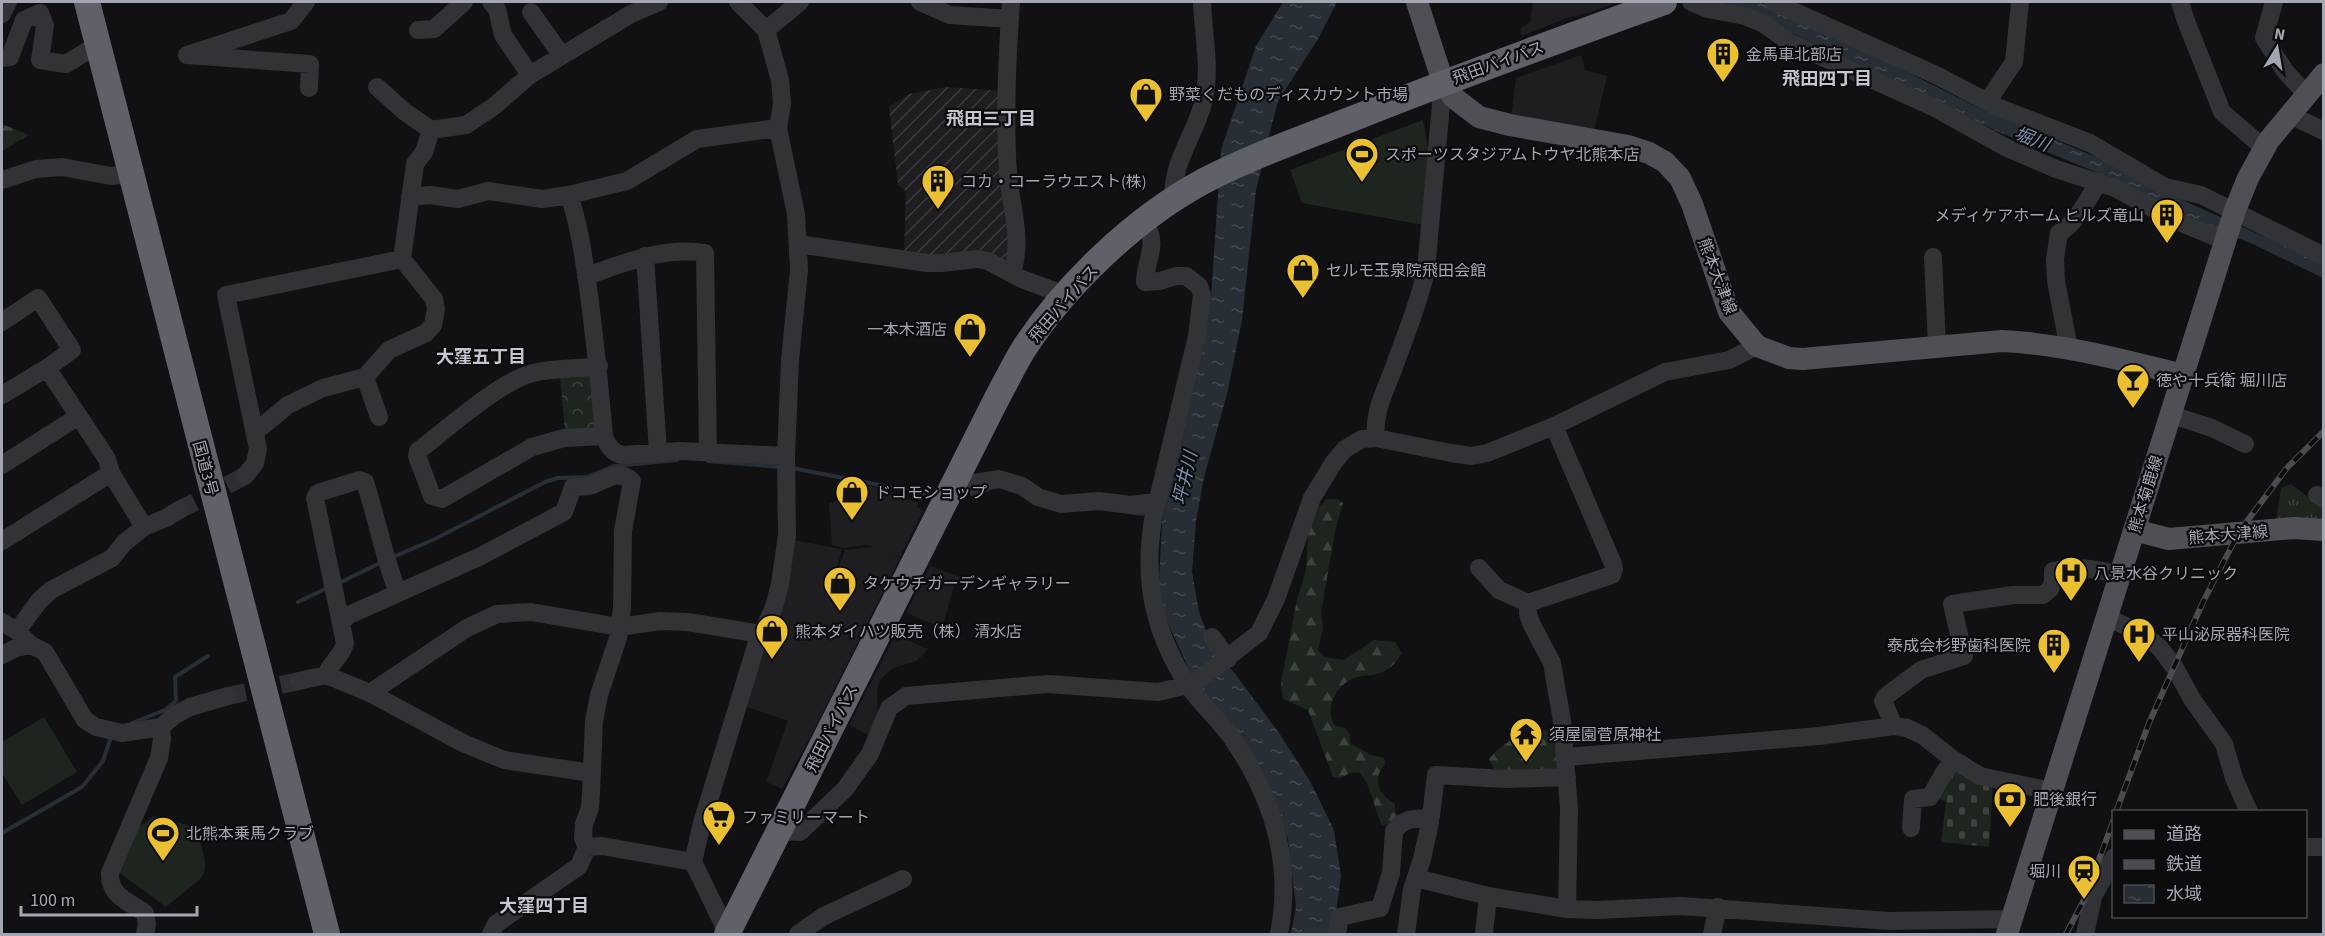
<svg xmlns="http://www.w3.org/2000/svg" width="2325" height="936" font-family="'Source Sans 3','Noto Sans JP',sans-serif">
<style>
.built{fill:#1e1d20}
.industrial{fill:url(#industrial-furrows)}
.grass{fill:url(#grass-tufts)}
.forest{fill:url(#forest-firs)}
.cemetery{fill:url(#cemetery-stones)}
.park{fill:url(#park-crowns)}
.garden{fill:#1e251f}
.water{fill:url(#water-ripples)}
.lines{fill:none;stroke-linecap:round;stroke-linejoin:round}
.stream{stroke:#282e36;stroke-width:4}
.minor-tunnel{stroke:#2e2f33;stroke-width:18;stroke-dasharray:18 9;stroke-linecap:butt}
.minor{stroke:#323337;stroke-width:18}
.major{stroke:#4f4f56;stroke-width:22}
.highway{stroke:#5f6068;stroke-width:26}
.rail-casing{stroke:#4b4c52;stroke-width:6}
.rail{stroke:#0c0c0e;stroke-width:4;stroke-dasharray:11;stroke-linecap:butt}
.labels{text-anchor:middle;stroke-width:4.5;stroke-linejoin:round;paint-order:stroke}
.poi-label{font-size:16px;fill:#a3a6b3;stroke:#0c0c0e;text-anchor:start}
.street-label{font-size:16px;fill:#a3a6b3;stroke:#0c0c0e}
.neighbourhood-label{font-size:18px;font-weight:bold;fill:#c4c6cf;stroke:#0c0c0e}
.water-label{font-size:18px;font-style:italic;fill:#7b90ad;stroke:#0c0c0e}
</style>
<defs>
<pattern id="industrial-furrows" width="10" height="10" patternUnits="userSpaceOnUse" patternTransform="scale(1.5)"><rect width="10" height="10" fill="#1e1d20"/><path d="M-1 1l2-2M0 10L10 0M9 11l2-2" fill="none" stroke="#3c3b3e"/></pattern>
<pattern id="grass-tufts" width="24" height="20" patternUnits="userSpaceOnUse" patternTransform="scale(1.5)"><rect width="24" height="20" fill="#1e251f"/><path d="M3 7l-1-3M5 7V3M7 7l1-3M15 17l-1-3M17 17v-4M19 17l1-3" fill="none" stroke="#3c423d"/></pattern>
<pattern id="forest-firs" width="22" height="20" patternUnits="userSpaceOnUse" patternTransform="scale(1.5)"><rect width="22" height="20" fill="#1e251f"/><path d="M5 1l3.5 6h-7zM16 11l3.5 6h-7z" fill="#3c423d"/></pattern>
<pattern id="cemetery-stones" width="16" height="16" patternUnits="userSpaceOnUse" patternTransform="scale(1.5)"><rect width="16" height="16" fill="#1e251f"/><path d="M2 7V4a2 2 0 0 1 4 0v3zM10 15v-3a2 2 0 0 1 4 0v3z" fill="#3c423d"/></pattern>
<pattern id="park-crowns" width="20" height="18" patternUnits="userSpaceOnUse" patternTransform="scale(1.5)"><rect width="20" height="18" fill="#1e251f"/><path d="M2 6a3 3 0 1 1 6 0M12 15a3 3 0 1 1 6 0" fill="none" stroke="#3c423d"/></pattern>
<pattern id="water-ripples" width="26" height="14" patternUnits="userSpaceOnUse" patternTransform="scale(1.5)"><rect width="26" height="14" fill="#282e36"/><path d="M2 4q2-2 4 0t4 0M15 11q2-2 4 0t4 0" fill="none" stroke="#444951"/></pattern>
</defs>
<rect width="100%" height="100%" fill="#111113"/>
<path class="built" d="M1533 2H1619L1594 11 1567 18 1522 36 1520 29 1530 22Z
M1581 55 1585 70 1607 76 1593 135 1511 118 1516 78Z
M870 486 918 503 917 507 923 511 900 557 890 553 900 558 814 730 782 789 766 782 788 721 744 706 793 540 842 549 835 575 881 594 836 574 845 550 874 547 866 545 844 548 832 545 829 503 850 497Z
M930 566 961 577 957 586H954L942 628 906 613Z
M896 634 927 649 922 656 916 661 893 668 880 680 877 691 878 726 873 737 849 725Z"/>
<path class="industrial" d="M946 87 1002 91 1012 264 904 254 906 191 898 185 889 107 909 94Z"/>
<path class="grass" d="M2291 484 2323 509V525L2276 521 2281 488Z"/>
<path class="forest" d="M2 124 29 135 2 151Z
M1327 499H1337L1343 503 1335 531 1321 613 1323 628 1318 650 1324 657 1344 660 1374 640 1395 642 1402 653C1398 659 1393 667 1386 670 1376 677 1364 674 1354 678 1335 686 1325 708 1334 725L1345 728 1350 735V743L1371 755 1384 758 1385 764C1371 781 1379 794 1395 804V812L1400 817 1392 824 1382 825C1373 808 1373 787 1359 772L1350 773 1341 778 1333 777 1308 710 1283 699 1281 683 1297 600 1306 570 1309 523 1317 509Z
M1542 730 1553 731 1558 742 1557 772 1522 773 1494 769 1489 759C1504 742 1520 733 1542 730Z"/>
<path class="cemetery" d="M1952 768 1993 785 1989 847 1941 842 1946 802 1936 797Z"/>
<path class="park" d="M590 375 596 429 565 431 560 377Z"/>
<path class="garden" d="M1423 120 1429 153 1424 225 1302 203 1290 170Z
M44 717 77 772 22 805 2 773V742Z
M154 816 198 828C197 845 213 865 200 879L166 907 117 871 136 829Z"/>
<path class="water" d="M1283 2H1337L1318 39 1278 101 1272 124 1256 190 1242 320 1227 394 1204 477 1196 521 1192 572 1199 612 1209 639 1279 733 1310 781 1334 830 1341 876 1333 934H1291L1296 907 1288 839 1262 774 1197 687 1158 601 1162 523 1211 298 1221 150 1256 46Z
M1723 2H1759L1774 8 1883 60 1985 111 2113 164 2162 191 2323 263V278L2253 244 2176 214 2103 175 1994 130 1933 98 1781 28 1750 11Z"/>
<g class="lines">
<path class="stream" d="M708 461 782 467
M792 468 926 494
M972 494 988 489
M1133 513 1149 514
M391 558 435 539 545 482 558 478 587 477 614 466 677 460
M337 584 382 562
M298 602 327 588
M132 723 165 710 176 701 175 677 208 656
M2 833 82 787 103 761 111 737"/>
<path class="minor-tunnel" d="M179 510 245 476
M228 696 299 681"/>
<path class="minor" d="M306 2 291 21 187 55 310 64 309 88
M491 2 497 9 503 35 530 75
M920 2 950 15 1010 19
M1011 2C1007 58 1004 116 1008 173 1011 210 1023 237 1012 274
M1691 2 1708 9 1745 16 1764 24 1789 42 1931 106 2005 147 2056 169 2115 188 2179 222 2225 241
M1773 2 1936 75 1997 107 2090 143 2165 187 2201 195 2324 256
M2180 2 2186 21 2222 112 2264 148
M2274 2 2264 38 2285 71 2306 94
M531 12 562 56
M2 14 8 2
M418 30 434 29 464 2
M766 30 800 2
M2 58 10 57 24 20 40 13 45 26 40 60 66 64 97 45
M377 87 405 112 431 130
M1987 102 2014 62 2020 2
M2290 115 2324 131
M2 180 36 169 62 167 111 176 130 174
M569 195C580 227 584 261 589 294 595 342 600 389 604 436 608 446 612 453 623 455L680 451 786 456
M410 197 430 195 458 199 488 191 542 199 569 195 627 181 697 139 778 128
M1174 200C1170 163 1197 133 1204 99 1211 67 1203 33 1202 2
M1145 221C1159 248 1146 255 1145 282L1160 281 1176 276H1186L1199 286 1202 295 1197 336 1153 520C1143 581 1154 633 1188 685 1201 705 1221 721 1234 741 1274 800 1293 863 1279 934
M798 244 927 263H941L978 259 988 261 1022 279 1065 295
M645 256 658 452
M1933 257 1937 347
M586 276C625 263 664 246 705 253L708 452
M2 322 38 298 72 350 47 368
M2069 349 2056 281 2055 259 2059 233C2077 223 2088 198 2099 182
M599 366C577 369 554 368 533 373 500 381 447 429 418 451L417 456 432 496 442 499 532 447 564 438 604 436
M365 377 379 417
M2 395 47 368 107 459 111 473 144 527
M2169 414 2212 428 2245 444
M255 432 288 405 323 388 365 377 389 350 426 333 433 325 436 309 434 299 402 259 415 164 424 152 431 130 466 125 493 107 530 75 631 14 659 2
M1376 438C1373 412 1385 392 1394 367 1405 336 1419 304 1426 270L1443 82
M2 465 79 416
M245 476 255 463 258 449 226 295 402 259
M953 482 969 484 999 479 1022 486 1038 497 1061 504 1099 501 1130 505 1156 502
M2317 495 2324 499
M2 541 111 473
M1479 568 1499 590 1528 603 1612 575 1614 569 1613 564 1554 426
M1528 603V614L1532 625 1552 663 1562 721 1569 809 1567 909
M2107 617 2146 636 2160 648 2175 668 2192 699 2224 744 2234 778 2249 812
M2 622 17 631 31 645 45 652 85 720 96 727 122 733 161 727 175 715 190 707 228 696
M341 622 349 615 479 557 564 512 573 487C580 487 587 487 593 485 607 479 618 469 632 481L623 531 622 608 618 638 599 695 594 721 591 793 590 808 584 824 583 838 587 847 579 866 496 924 491 934
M17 631 39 601 51 590 112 558 124 543 144 527 166 518 179 510
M1212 637 1228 659
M2 655 16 648 31 645
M326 675 370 693 463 743 504 760 592 773
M299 681 326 675C330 663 343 655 345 643L315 498 318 493 359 480 365 482C377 519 384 558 398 593
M370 693 467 628 497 614 531 612 619 627 660 621 688 622 761 634
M1894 726 1883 701 1886 696 1921 670 1964 656 1952 604 2013 595H2043L2050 589 2053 582V571C2081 566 2091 568 2119 575
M1566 757 1819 736 1894 726 1907 728 1922 735 1954 760 1980 776 2051 791
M1911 828 1913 799 1930 797 1945 771 1954 760
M780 831 800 832 845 789 870 754 889 708 906 696 1048 684 1158 692 1188 685 1196 682 1259 633 1276 599 1312 498 1334 462 1345 449 1362 439 1376 438 1451 453 1472 456 1487 453 1554 426 1665 372 1729 360 1757 346
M587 847 602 846 693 862
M2306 847H2324
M1416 878 1488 896 1567 909 1597 910 1681 906 1889 921 2012 919
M145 934 147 924 145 913C128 901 109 896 110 873L159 758 162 739 161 727
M728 934 693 862 702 823 756 646 774 607 780 584 787 535 786 456 790 360 799 270 796 214 778 128 782 104 780 80 766 30 738 2
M798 934 824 916 903 879
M1337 934 1340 917 1380 908 1391 873 1394 831C1409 813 1415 823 1431 816L1436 775 1506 779 1567 777
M1406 934 1412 889 1422 859 1430 823 1425 818
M1484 934 1488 896
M1712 934 1718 907
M2085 934 2093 897 2114 857"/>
<path class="major" d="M1417 2 1443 82 1453 97 1479 117 1510 125 1628 146 1649 153 1665 162 1680 178 1692 204 1729 312 1757 346 1789 358 1803 359 2002 341C2064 344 2123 360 2183 375
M2134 530 2169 539 2294 528 2324 530
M2007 934 2235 210 2248 178 2269 140 2324 74"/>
<path class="highway" d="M87 2 327 934
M727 934 995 402C1004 385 1013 367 1023 350 1065 285 1135 218 1204 181 1256 154 1312 135 1367 113 1465 74 1565 38 1664 2"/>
<defs>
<path id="rail" d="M2116 812 2149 723 2203 602 2239 532 2286 469 2324 431
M2066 934 2084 900 2114 819"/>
</defs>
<use href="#rail" class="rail-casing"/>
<use href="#rail" class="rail"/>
</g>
<defs>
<symbol id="building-pin" viewBox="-11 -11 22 30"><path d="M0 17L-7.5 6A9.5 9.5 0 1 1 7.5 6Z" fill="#eabf32" stroke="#0c0c0e"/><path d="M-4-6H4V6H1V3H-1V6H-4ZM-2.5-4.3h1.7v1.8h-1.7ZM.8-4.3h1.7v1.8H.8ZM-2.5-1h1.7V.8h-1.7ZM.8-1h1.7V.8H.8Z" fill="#111"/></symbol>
<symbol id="shop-pin" viewBox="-11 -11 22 30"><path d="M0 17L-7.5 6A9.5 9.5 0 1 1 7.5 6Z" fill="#eabf32" stroke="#0c0c0e"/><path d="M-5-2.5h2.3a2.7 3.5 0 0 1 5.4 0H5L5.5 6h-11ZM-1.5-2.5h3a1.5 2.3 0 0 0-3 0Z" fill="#111"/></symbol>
<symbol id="stadium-pin" viewBox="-11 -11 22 30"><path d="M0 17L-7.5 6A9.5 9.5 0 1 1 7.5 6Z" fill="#eabf32" stroke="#0c0c0e"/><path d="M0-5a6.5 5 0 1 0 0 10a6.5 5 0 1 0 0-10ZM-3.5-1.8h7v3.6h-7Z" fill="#111"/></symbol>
<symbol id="bar-pin" viewBox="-11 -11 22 30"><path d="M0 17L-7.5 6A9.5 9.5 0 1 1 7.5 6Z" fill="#eabf32" stroke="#0c0c0e"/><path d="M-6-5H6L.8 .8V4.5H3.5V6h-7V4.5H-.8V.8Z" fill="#111"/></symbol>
<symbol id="hospital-pin" viewBox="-11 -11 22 30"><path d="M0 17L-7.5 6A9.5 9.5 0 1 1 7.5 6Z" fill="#eabf32" stroke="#0c0c0e"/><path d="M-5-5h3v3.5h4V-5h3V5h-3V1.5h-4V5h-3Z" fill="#111"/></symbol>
<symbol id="temple-pin" viewBox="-11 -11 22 30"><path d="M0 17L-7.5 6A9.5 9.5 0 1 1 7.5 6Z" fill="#eabf32" stroke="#0c0c0e"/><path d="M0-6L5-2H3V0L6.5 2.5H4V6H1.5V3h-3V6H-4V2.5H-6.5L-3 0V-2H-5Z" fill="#111"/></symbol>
<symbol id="bank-pin" viewBox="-11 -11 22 30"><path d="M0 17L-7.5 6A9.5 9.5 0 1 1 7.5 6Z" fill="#eabf32" stroke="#0c0c0e"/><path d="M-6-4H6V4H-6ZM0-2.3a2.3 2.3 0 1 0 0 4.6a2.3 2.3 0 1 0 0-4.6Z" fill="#111"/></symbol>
<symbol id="supermarket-pin" viewBox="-11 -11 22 30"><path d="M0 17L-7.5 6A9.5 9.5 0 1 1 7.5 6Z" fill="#eabf32" stroke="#0c0c0e"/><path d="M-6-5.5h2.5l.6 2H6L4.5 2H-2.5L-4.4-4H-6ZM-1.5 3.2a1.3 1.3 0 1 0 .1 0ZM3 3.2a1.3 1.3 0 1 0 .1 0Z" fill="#111"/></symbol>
<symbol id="station-pin" viewBox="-11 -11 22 30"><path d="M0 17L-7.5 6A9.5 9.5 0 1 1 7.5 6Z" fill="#eabf32" stroke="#0c0c0e"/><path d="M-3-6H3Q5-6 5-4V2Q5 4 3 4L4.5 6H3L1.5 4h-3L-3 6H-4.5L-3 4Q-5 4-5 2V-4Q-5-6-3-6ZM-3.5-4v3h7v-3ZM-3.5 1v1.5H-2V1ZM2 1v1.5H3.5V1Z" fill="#111"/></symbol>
</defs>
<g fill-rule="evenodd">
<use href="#building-pin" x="1704" y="35" width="38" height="52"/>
<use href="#shop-pin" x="1127" y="75" width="38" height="52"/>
<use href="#stadium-pin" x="1343" y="135" width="38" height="52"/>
<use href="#building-pin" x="919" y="162" width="38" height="52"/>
<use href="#building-pin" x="2148" y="196" width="38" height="52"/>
<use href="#shop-pin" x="1284" y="251" width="38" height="52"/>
<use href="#shop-pin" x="951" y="310" width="38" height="52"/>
<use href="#bar-pin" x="2114" y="361" width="38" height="52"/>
<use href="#shop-pin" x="833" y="473" width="38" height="52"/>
<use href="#hospital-pin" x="2052" y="554" width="38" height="52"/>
<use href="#shop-pin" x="821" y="564" width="38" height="52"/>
<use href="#shop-pin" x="753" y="612" width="38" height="52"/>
<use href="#hospital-pin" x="2120" y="615" width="38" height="52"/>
<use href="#building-pin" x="2035" y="626" width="38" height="52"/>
<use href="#temple-pin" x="1507" y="715" width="38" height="52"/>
<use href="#bank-pin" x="1991" y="780" width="38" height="52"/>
<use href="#supermarket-pin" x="700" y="798" width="38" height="52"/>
<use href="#stadium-pin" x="144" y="814" width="38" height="52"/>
<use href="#station-pin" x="2065" y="852" width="38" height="52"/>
</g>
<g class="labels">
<g class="poi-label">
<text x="1746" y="60">金馬車北部店</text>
<text x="1169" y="100">野菜くだものディスカウント市場</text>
<text x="1385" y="160">スポーツスタジアムトウヤ北熊本店</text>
<text x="961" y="187">コカ・コーラウエスト(株)</text>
<text x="2144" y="221" text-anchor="end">メディケアホーム ヒルズ竜山</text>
<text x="1326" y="276">セルモ玉泉院飛田会館</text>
<text x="947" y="335" text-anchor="end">一本木酒店</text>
<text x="2156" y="386">徳や十兵衛 堀川店</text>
<text x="875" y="498">ドコモショップ</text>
<text x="2094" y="579">八景水谷クリニック</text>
<text x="863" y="589">タケウチガーデンギャラリー</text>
<text x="795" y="637">熊本ダイハツ販売（株） 清水店</text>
<text x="2162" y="640">平山泌尿器科医院</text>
<text x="2031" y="651" text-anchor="end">泰成会杉野歯科医院</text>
<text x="1549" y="740">須屋園菅原神社</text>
<text x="2033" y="805">肥後銀行</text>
<text x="742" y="823">ファミリーマート</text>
<text x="186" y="839">北熊本乗馬クラブ</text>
<text x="2061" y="877" text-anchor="end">堀川</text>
</g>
<g class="street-label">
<text transform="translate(1498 62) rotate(-20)" y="6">飛田バイパス</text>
<text transform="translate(1718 276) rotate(69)" y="6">熊本大津線</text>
<text transform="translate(1063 303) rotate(-49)" y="6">飛田バイパス</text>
<text transform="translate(206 468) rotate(75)" y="6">国道3号</text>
<text transform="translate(2145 494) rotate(-73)" y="6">熊本菊鹿線</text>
<text transform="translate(2228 534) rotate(-5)" y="6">熊本大津線</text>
<text transform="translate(831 728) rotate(-63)" y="6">飛田バイパス</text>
</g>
<g class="neighbourhood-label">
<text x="1827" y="85">飛田四丁目</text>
<text x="991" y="125">飛田三丁目</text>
<text x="481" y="363">大窪五丁目</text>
<text x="544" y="912">大窪四丁目</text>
</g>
<g class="water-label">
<text transform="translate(2032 139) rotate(22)" y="6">堀川</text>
<text transform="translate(1185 478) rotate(-77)" y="6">坪井川</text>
</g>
</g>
<rect width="2325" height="936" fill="none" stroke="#a3a6b3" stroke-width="6"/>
<rect x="2112" y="810" width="195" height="108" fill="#0c0c0e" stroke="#484a50" stroke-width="1.5"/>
<rect x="2124" y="830" width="30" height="9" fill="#4f4f56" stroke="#484a50" stroke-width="1.5"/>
<text x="2166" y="840" font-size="18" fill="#a3a6b3">道路</text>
<rect x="2124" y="860" width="30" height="9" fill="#4b4c52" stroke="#484a50" stroke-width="1.5"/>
<text x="2166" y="870" font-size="18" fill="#a3a6b3">鉄道</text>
<rect x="2124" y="885" width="30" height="18" fill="url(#water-ripples)" stroke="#484a50" stroke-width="1.5"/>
<text x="2166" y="900" font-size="18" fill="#a3a6b3">水域</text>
<g transform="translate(2277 48) rotate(11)" stroke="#0c0c0e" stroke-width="4.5" paint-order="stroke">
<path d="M0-4.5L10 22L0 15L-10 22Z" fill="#a3a6b3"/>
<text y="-9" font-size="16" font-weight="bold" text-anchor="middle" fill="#a3a6b3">N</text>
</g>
<path d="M21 906v9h176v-9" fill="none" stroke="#a3a6b3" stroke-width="3"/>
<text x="30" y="906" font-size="18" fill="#a3a6b3" stroke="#0c0c0e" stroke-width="4.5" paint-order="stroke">100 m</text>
</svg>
